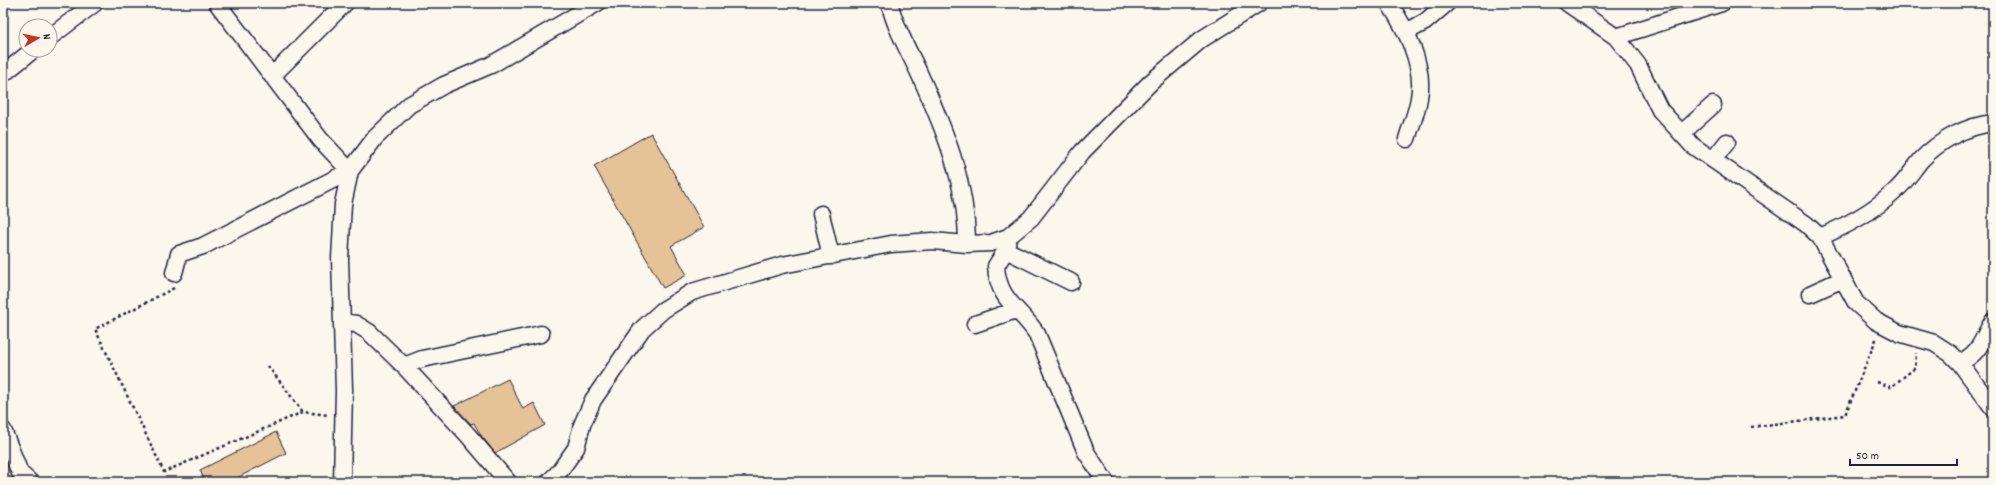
<svg xmlns="http://www.w3.org/2000/svg" width="1996" height="485" font-family="Dekko,sans-serif">
<style>
.building{fill:#e6c397;stroke:#22223b}
.lines{fill:none;stroke-linecap:round;stroke-linejoin:round}
.minor-casing{stroke:#22223b;stroke-width:19}
.path{stroke:#22223b;stroke-width:2.5;stroke-dasharray:3 3;stroke-linecap:butt}
.minor{stroke:#fbf7ec;stroke-width:16}
</style>
<rect width="100%" height="100%" fill="#fbf7ec"/>
<filter id="ink" filterUnits="userSpaceOnUse"><feTurbulence type="fractalNoise" baseFrequency=".025" numOctaves="2"/><feDisplacementMap in="SourceGraphic" scale="8" xChannelSelector="R" yChannelSelector="G"/><feConvolveMatrix kernelMatrix="1 2 1 2 8 2 1 2 1" color-interpolation-filters="sRGB"/></filter>
<g filter="url(#ink)">
<path class="building" d="M651 133 704 227 671 246 687 275 663 288 594 166Z
M508 379 523 409 534 403 545 425 495 453 480 434 474 423 471 424 454 406Z
M276 432 286 453 229 482H205L200 470Z"/>
<g class="lines">
<defs>
<path id="minor" d="M890 3C892 22 911 55 919 73 944 128 967 183 967 244
M1389 3C1406 29 1425 66 1419 98 1417 112 1411 125 1407 139
M1567 3 1616 37 1638 65 1660 110 1693 146 1806 224 1820 237 1856 303 1876 321 1899 333 1934 343 1951 354 1960 363 1993 408
M1406 32 1425 22 1447 3
M50 37 95 3
M1616 37 1722 3
M3 74 33 50
M272 76 345 3
M1682 133 1713 105
M1713 160 1727 142
M821 214 831 256
M1008 237 1006 250 996 266C998 301 1020 308 1037 334L1086 452 1106 482
M1820 237C1846 226 1872 212 1893 193 1904 184 1912 171 1921 160 1940 140 1966 126 1993 123
M1006 250 1071 282
M174 273 179 254 203 246 350 171 320 139 217 3
M1810 294 1843 279
M342 322 356 324 369 332 404 366 467 434 508 482
M975 324 1016 310
M1960 363C1983 350 1981 340 1993 321
M404 366 422 359 541 334
M3 430 20 473 30 482
M342 482 344 390 340 259 343 204 350 171 375 138 409 105 444 85 491 65 597 3
M549 482 559 472 576 448 582 425 593 400 642 329 663 310 692 292 782 265 891 244 932 241 967 244 991 243 1008 237 1031 218 1082 152 1151 82 1202 39 1259 3"/>
</defs>
<use href="#minor" class="minor-casing"/>
<path class="path" d="M174 288 95 329 164 472 303 412 329 415
M268 366 303 412
M1877 382 1891 387 1915 368 1916 353
M1751 427 1845 415 1877 337"/>
<use href="#minor" class="minor"/>
</g>
</g>
<rect width="1996" height="485" fill="none" stroke="#fbf7ec" stroke-width="16"/>
<rect x="8" y="8" width="1980" height="469" fill="none" stroke="#22223b" stroke-width="1.5" filter="url(#ink)"/>
<g transform="translate(38 38) rotate(81)"><circle r="19" fill="#fbf7ec" stroke="#a4a2a5"/>
<path d="M0-3L7 15L0 10L-7 15Z" fill="#c8321e"/>
<text y="-6" font-size="11" font-weight="bold" text-anchor="middle" fill="#22223b">N</text>
</g>
<path d="M1850 459v6h107v-6" fill="none" stroke="#22223b" stroke-width="2"/>
<text x="1856" y="459" font-size="12" fill="#22223b" stroke="#fbf7ec" stroke-width="3" paint-order="stroke">50 m</text>
</svg>
